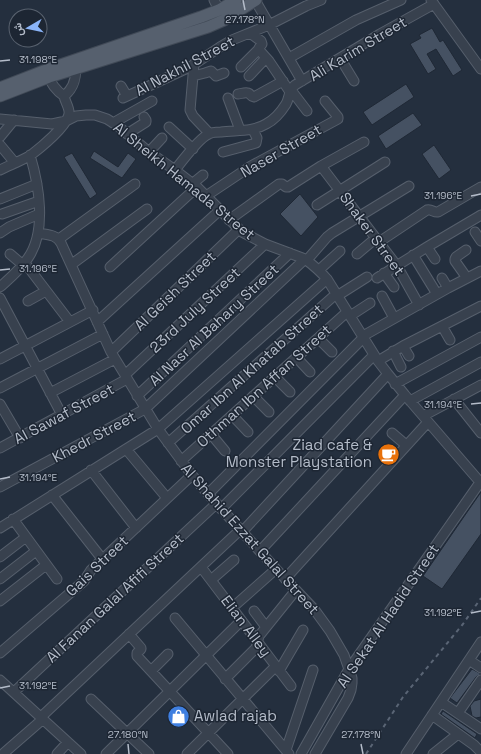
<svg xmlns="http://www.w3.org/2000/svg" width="481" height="754" font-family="'Space Grotesk',Vazirmatn,sans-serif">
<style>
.building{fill:#455162;stroke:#1f2835}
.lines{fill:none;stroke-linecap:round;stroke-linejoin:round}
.minor-casing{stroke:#565f6c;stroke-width:11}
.major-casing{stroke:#414a57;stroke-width:13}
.minor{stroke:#38414e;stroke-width:9}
.major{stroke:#56606e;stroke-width:11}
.rail{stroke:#5a6575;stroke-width:2;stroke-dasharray:4 4;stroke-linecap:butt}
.ticks{fill:none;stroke:#b4bcc9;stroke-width:1.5}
.labels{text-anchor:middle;stroke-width:3;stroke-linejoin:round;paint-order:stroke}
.street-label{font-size:15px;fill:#b4bcc9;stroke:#1d2633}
.poi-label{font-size:15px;fill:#b4bcc9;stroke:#1d2633;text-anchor:end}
.ticks-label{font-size:10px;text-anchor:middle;fill:#b4bcc9;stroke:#1d2633;stroke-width:3;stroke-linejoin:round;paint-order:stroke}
</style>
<rect width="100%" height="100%" fill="#242f3e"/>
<path class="building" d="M432 28 440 42 443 40 462 70 453 76 436 49 427 54 436 69 428 74 410 44 421 38 419 35Z
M406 84 414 97 372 125 363 112Z
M413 113 422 125 386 149 378 136Z
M434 145 451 170 439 179 422 154Z
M94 151 118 167 128 153 136 159 122 178 90 158Z
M72 153 97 194 90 199 64 157Z
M300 194 318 217 301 236 280 214Z
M481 492V534L442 589 423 576Z
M472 669 481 674 476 677 457 703 450 698Z
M481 699V717L476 718 472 716 470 706 474 701Z
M443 711 477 734 475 738 441 714Z"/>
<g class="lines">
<defs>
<path id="minor" d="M214 0 219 10
M255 0 302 81
M431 0 481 69
M250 33 261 41 262 44 259 48 260 51 269 61 290 92
M289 58 356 20 401 0
M340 58 354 81
M194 64 190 110 193 116 209 133
M241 67 259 49
M46 72C50 82 55 90 64 96
M193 76 205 73 211 71 216 76 224 73
M249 76 266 58
M121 86 127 96
M291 90 307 111
M238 94C240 94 245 92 248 93 251 94 250 96 254 97L283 81
M64 96C74 88 77 76 75 64
M123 98 190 67 220 47 232 40 269 25 306 6 321 0
M228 98 240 130
M0 119 52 124 66 121 76 116 86 115H95L107 119 118 126 149 152 175 170 197 187 242 232 265 244 305 259C313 265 320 271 327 279L378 361 388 374 405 395 480 482
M113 123 152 101
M169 127 193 149
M127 134 146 122V120L144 117
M0 137 14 120
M0 145 15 163
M149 152 162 138
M223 152 256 143 257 138 253 130
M321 166 397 266 419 305
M0 170C10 165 21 161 31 155 40 148 67 126 69 114 70 108 65 102 64 96
M175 170C182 161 200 137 209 134 212 132 217 132 221 132 236 130 253 132 266 124 274 120 281 112 286 104 290 97 288 91 295 85L380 34 434 4
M192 184 203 175
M206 196 251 166 338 119V117L325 101
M0 199 37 184
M317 205 385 162
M2 214 39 201
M229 220 279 184H282L286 187H288L321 166 364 142
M475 232 481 241
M0 233 9 227 39 214
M38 233C47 235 56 234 61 243L111 352 158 429 192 475 208 494 276 569 314 609 330 631 344 655 352 678V683L351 690 348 698 315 754
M59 239 135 184
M379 242 427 210C432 209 434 213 438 212L481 187
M427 247 435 259
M466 250 456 257 455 259V261L467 278
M10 254 23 265
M357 254 376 238
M413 255 437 294
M307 260 327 237 332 233 409 186
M25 263 70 322
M72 264 147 209
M110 267 197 187
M319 270 340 251
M384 273 394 287
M377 278 427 247 481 215
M442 278 448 288
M0 287C10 278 21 269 28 258 47 231 39 185 30 155
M337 296 367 277
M382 296 394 318
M0 298 62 415
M28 301 46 291
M350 316 370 303
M97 322 220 210
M442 326 450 340
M363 336 448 288 481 271
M318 338 332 352
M403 346 409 356
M393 351 401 367
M111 352 239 229
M296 357 310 372
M0 359 93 310
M378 361 403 346 481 306
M125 375 265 244
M275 377 290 392
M395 384 481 337
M0 388 103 334
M50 393 115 359
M137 396 290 253
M253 396 269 412
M454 399 481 433
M410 401 481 362
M0 404 20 438
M232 415 248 432
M423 416 481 385
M392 433 406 445
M211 434 225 451
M168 443 336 294
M0 448 127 379
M126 449 167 498
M181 461 347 312
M91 470 136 528
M0 487 145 409 305 259
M208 494 363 338
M52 495 103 560
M221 509 374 355
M13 519 57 579
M0 528 158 429 327 279
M242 532 388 374
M260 551 405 395
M0 557 26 537
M201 567 291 686
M0 579 36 551
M285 579 428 422
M211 580 234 560
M0 601 46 565
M232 608 276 569
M254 611 266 627
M175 618 289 754
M129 634 141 648V649L137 653V656L228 754
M0 653 84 581 91 570 192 475
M469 660 481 668
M151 671 168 654
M279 671 303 630
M225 679 256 648 259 636 296 590
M0 680 81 754
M14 692 216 504
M91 699 149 754
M441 702 481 729
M458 713 481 680
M432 715 474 745 481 752
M41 717 240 530
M286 750 313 670
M4 753 43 719
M57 754 68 742
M106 754 241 621
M187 754 276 666
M301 754 349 669 481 481
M406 754 481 642
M433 754 458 734"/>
<path id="major" d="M0 88 46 70 201 17 219 10 236 0
M0 96 49 77 208 27 224 20 256 0"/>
</defs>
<use href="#minor" class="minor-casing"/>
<use href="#major" class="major-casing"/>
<use href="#minor" class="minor"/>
<use href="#major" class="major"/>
<path class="rail" d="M366 754 403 697 463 624 481 598"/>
</g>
<path class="ticks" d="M243 0 245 10M0 61 10 60M471 196 481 194M0 270 10 269M471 404 481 403M0 479 10 477M471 613 481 611M0 688 10 686M128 744 129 754M361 744 363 754"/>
<defs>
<symbol id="cafe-disc" viewBox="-11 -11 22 22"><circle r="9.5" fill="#e8710a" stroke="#1d2633"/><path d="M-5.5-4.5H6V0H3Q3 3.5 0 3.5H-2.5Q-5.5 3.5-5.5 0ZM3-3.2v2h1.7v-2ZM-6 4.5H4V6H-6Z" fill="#fff"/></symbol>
<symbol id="shop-disc" viewBox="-11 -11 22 22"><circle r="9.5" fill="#3f7fe0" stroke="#1d2633"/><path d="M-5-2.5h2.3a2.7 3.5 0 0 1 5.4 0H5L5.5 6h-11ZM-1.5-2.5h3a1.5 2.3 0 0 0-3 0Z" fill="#fff"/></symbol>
</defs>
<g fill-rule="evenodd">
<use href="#cafe-disc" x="376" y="442" width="25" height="25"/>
<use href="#shop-disc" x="166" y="704" width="25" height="25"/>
</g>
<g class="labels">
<g class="street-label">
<text transform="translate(358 49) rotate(-31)" y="5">Ali Karim Street</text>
<text transform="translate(185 66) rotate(-28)" y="5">Al Nakhil Street</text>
<text transform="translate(281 151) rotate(-30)" y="5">Naser Street</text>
<text transform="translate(184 181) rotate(39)" y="5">Al Sheikh Hamada Street</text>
<text transform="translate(372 234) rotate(54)" y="5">Shaker Street</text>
<text transform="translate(175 291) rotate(-44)" y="5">Al Geish Street</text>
<text transform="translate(195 310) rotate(-43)" y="5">23rd July Street</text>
<text transform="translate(214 325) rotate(-43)" y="5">Al Nasr Al Bahary Street</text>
<text transform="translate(252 369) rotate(-42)" y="5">Omar Ibn Al Khatab Street</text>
<text transform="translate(264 386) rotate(-42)" y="5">Othman Ibn Affan Street</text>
<text transform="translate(64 414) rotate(-28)" y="5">Al Sawaf Street</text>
<text transform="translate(94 437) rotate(-28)" y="5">Khedr Street</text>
<text transform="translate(250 539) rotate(48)" y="5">Al Shahid Ezzat Galal Street</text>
<text transform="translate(97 566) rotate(-44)" y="5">Gais Street</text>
<text transform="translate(115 598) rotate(-43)" y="5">Al Fanan Galal Afifi Street</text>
<text transform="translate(388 616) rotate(-56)" y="5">Al Sekat Al Hadid Street</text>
<text transform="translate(246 626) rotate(53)" y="5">Elian Alley</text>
</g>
<g class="poi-label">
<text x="372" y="450">Ziad cafe &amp;<tspan x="372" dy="17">Monster Playstation</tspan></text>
<text x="194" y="721" text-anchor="start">Awlad rajab</text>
</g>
</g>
<g class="ticks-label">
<text x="245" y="23">27.178°N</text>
<text x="38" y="63">31.198°E</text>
<text x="443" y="199">31.196°E</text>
<text x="38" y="272">31.196°E</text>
<text x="443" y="408">31.194°E</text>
<text x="38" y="481">31.194°E</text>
<text x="443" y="616">31.192°E</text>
<text x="38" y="689">31.192°E</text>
<text x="128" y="738">27.180°N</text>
<text x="361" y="738">27.178°N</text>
</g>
<g transform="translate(28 28) rotate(261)"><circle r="19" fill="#1d2633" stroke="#59626f"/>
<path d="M0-3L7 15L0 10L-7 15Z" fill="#8ab4f8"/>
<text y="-6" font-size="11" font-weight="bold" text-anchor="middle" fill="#b4bcc9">ش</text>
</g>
</svg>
